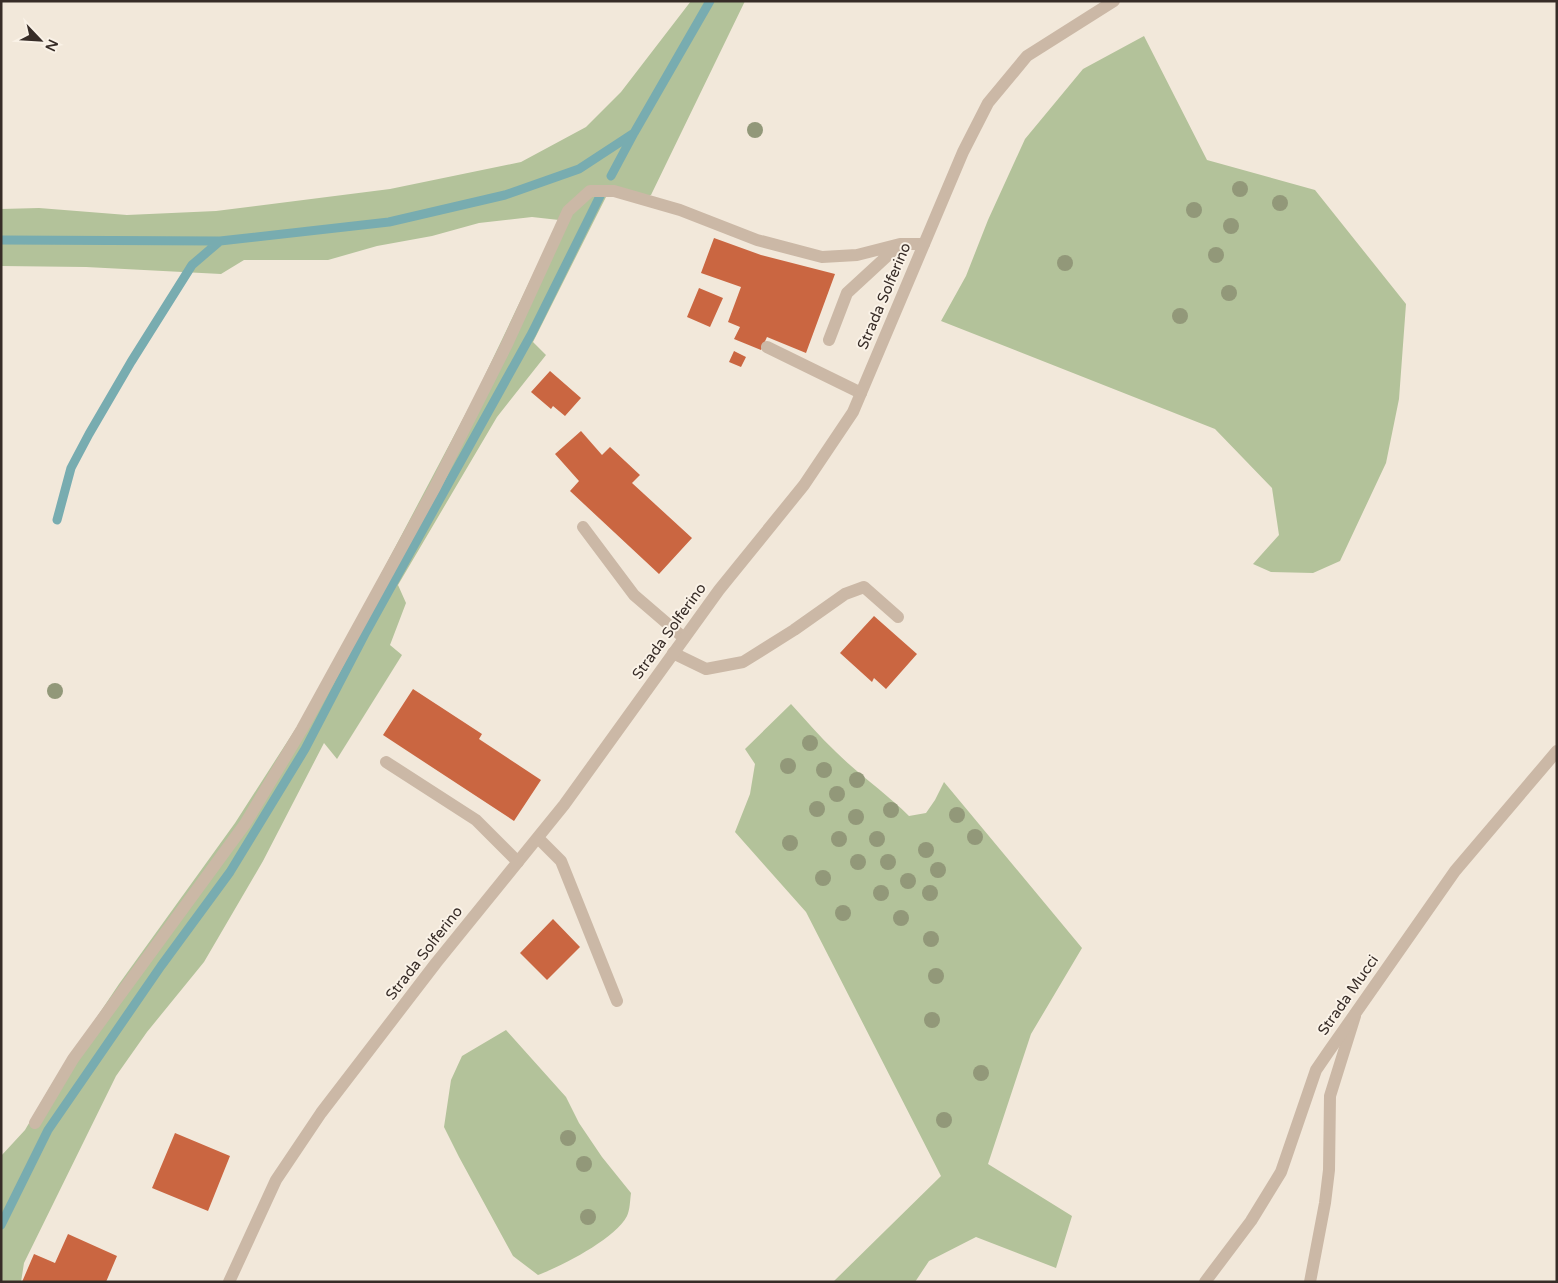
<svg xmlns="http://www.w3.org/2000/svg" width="1558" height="1283" font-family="'Varela Round',sans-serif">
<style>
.green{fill:#b3c29a}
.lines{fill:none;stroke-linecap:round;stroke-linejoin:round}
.stream{stroke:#78acb0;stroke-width:9}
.building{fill:#ca6641}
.lane{stroke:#cbb8a6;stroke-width:12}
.street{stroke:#cbb8a6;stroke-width:12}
.tree{fill:#929879}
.labels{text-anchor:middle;stroke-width:4;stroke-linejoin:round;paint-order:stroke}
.street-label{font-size:15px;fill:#372c27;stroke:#faf2e7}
</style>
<rect width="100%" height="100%" fill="#f2e8da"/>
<path class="green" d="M691 1H745L651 195H607L533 342 546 355 497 417 398 585 406 603 390 645 402 655 337 759 324 743 263 861 204 962 147 1032 116 1076 24 1263 21 1282H1V1156L25 1130 50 1087 119 984 235 823 316 697 475 396 559 220 532 217 479 223 432 236 377 246 328 260H244L221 274 86 267 1 266V209L39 208 127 215 216 211 390 189 521 162 586 127 621 92Z
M1144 36 1207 160 1315 190 1406 304 1399 399 1386 463 1340 561 1313 573 1271 572 1253 564 1279 535 1272 488 1215 429 941 321 966 276 988 220 1025 139 1083 69Z
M791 704C806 720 820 737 836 752 859 775 886 793 909 816L926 813 935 800 944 782 1082 948 1031 1034 988 1164 1072 1216 1056 1268 976 1237 929 1261 915 1282H833L941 1176 806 912 735 832 750 794 755 764 745 749Z
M506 1030 566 1097 579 1123 602 1157 631 1193C630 1200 630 1210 627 1216 615 1239 562 1266 538 1275L513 1256 459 1157 444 1127 451 1080 462 1056Z"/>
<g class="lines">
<path class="stream" d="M611 176 634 133 710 1
M1 240 220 241 389 222 505 195 579 169 634 133
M57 520 71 468 89 434 131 362 192 265 220 241
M1 1225 48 1130 161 966 230 872 305 749 366 632 532 333 600 196"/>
</g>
<path class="building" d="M714 238 761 255 835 274 806 353 767 337 761 350 734 339 740 327 728 322 741 287 701 273Z
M699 288 723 298 710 327 687 317Z
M734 351 746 357 741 367 729 362Z
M550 371 581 398 565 416 553 406 551 409 531 392Z
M581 431 602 455 610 447 640 475 632 483 692 538 659 574 570 491 579 481 555 454Z
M874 616 917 654 886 689 874 678 872 682 840 653Z
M413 689 482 734 479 739 541 780 514 821 383 735Z
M553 919 580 947 547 980 520 953Z
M175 1133 230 1156 208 1211 152 1188Z
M68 1234 117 1256 106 1282H22L34 1254 55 1263Z"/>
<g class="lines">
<path class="lane" d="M829 340 847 293 898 246
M767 347 861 393
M583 527 634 595 684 638
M673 653 706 669 743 662 794 630 845 594 864 587 898 617
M386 762 476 820 518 862
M538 838 561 861 617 1001
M35 1123 73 1059 245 824 302 729 435 487 507 344 568 211 590 191H614L680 210 757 240 822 257 857 255 900 244H924
M1310 1282 1325 1203 1329 1170 1330 1096 1355 1016"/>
<path class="street" d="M229 1282 276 1180 321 1113 436 963 564 805 719 590 804 485 853 412 963 152 988 103 1027 56 1114 1
M1205 1282 1251 1221 1281 1172 1316 1070 1329 1051 1455 871 1557 751"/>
</g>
<g class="tree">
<circle cx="755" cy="130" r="8"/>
<circle cx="1240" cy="189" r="8"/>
<circle cx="1280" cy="203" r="8"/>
<circle cx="1194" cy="210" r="8"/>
<circle cx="1231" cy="226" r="8"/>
<circle cx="1216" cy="255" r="8"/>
<circle cx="1065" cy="263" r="8"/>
<circle cx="1229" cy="293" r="8"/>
<circle cx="1180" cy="316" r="8"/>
<circle cx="55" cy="691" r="8"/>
<circle cx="810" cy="743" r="8"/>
<circle cx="788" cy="766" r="8"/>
<circle cx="824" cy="770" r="8"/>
<circle cx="857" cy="780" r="8"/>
<circle cx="837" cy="794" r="8"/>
<circle cx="817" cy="809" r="8"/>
<circle cx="891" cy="810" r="8"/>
<circle cx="957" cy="815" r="8"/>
<circle cx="856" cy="817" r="8"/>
<circle cx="975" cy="837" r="8"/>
<circle cx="839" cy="839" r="8"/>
<circle cx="877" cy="839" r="8"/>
<circle cx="790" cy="843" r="8"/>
<circle cx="926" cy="850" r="8"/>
<circle cx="858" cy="862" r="8"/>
<circle cx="888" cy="862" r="8"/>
<circle cx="938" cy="870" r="8"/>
<circle cx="823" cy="878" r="8"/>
<circle cx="908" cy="881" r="8"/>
<circle cx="881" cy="893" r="8"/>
<circle cx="930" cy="893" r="8"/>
<circle cx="843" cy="913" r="8"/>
<circle cx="901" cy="918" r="8"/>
<circle cx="931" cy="939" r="8"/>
<circle cx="936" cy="976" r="8"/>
<circle cx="932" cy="1020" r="8"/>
<circle cx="981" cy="1073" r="8"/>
<circle cx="944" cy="1120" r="8"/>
<circle cx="568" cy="1138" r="8"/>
<circle cx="584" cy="1164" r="8"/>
<circle cx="588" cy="1217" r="8"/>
</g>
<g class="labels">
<g class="street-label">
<text transform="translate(884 296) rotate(-67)" y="5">Strada Solferino</text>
<text transform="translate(669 631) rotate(-54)" y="5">Strada Solferino</text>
<text transform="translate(424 953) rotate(-52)" y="5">Strada Solferino</text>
<text transform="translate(1348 995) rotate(-55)" y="5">Strada Mucci</text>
</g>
</g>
<rect width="1558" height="1283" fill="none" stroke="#372c27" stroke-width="5"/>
<g transform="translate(40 40) rotate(115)" stroke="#faf2e7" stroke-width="4" paint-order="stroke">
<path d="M0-4L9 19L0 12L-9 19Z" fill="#372c27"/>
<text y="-8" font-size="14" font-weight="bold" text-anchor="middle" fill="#372c27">N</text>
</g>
</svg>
